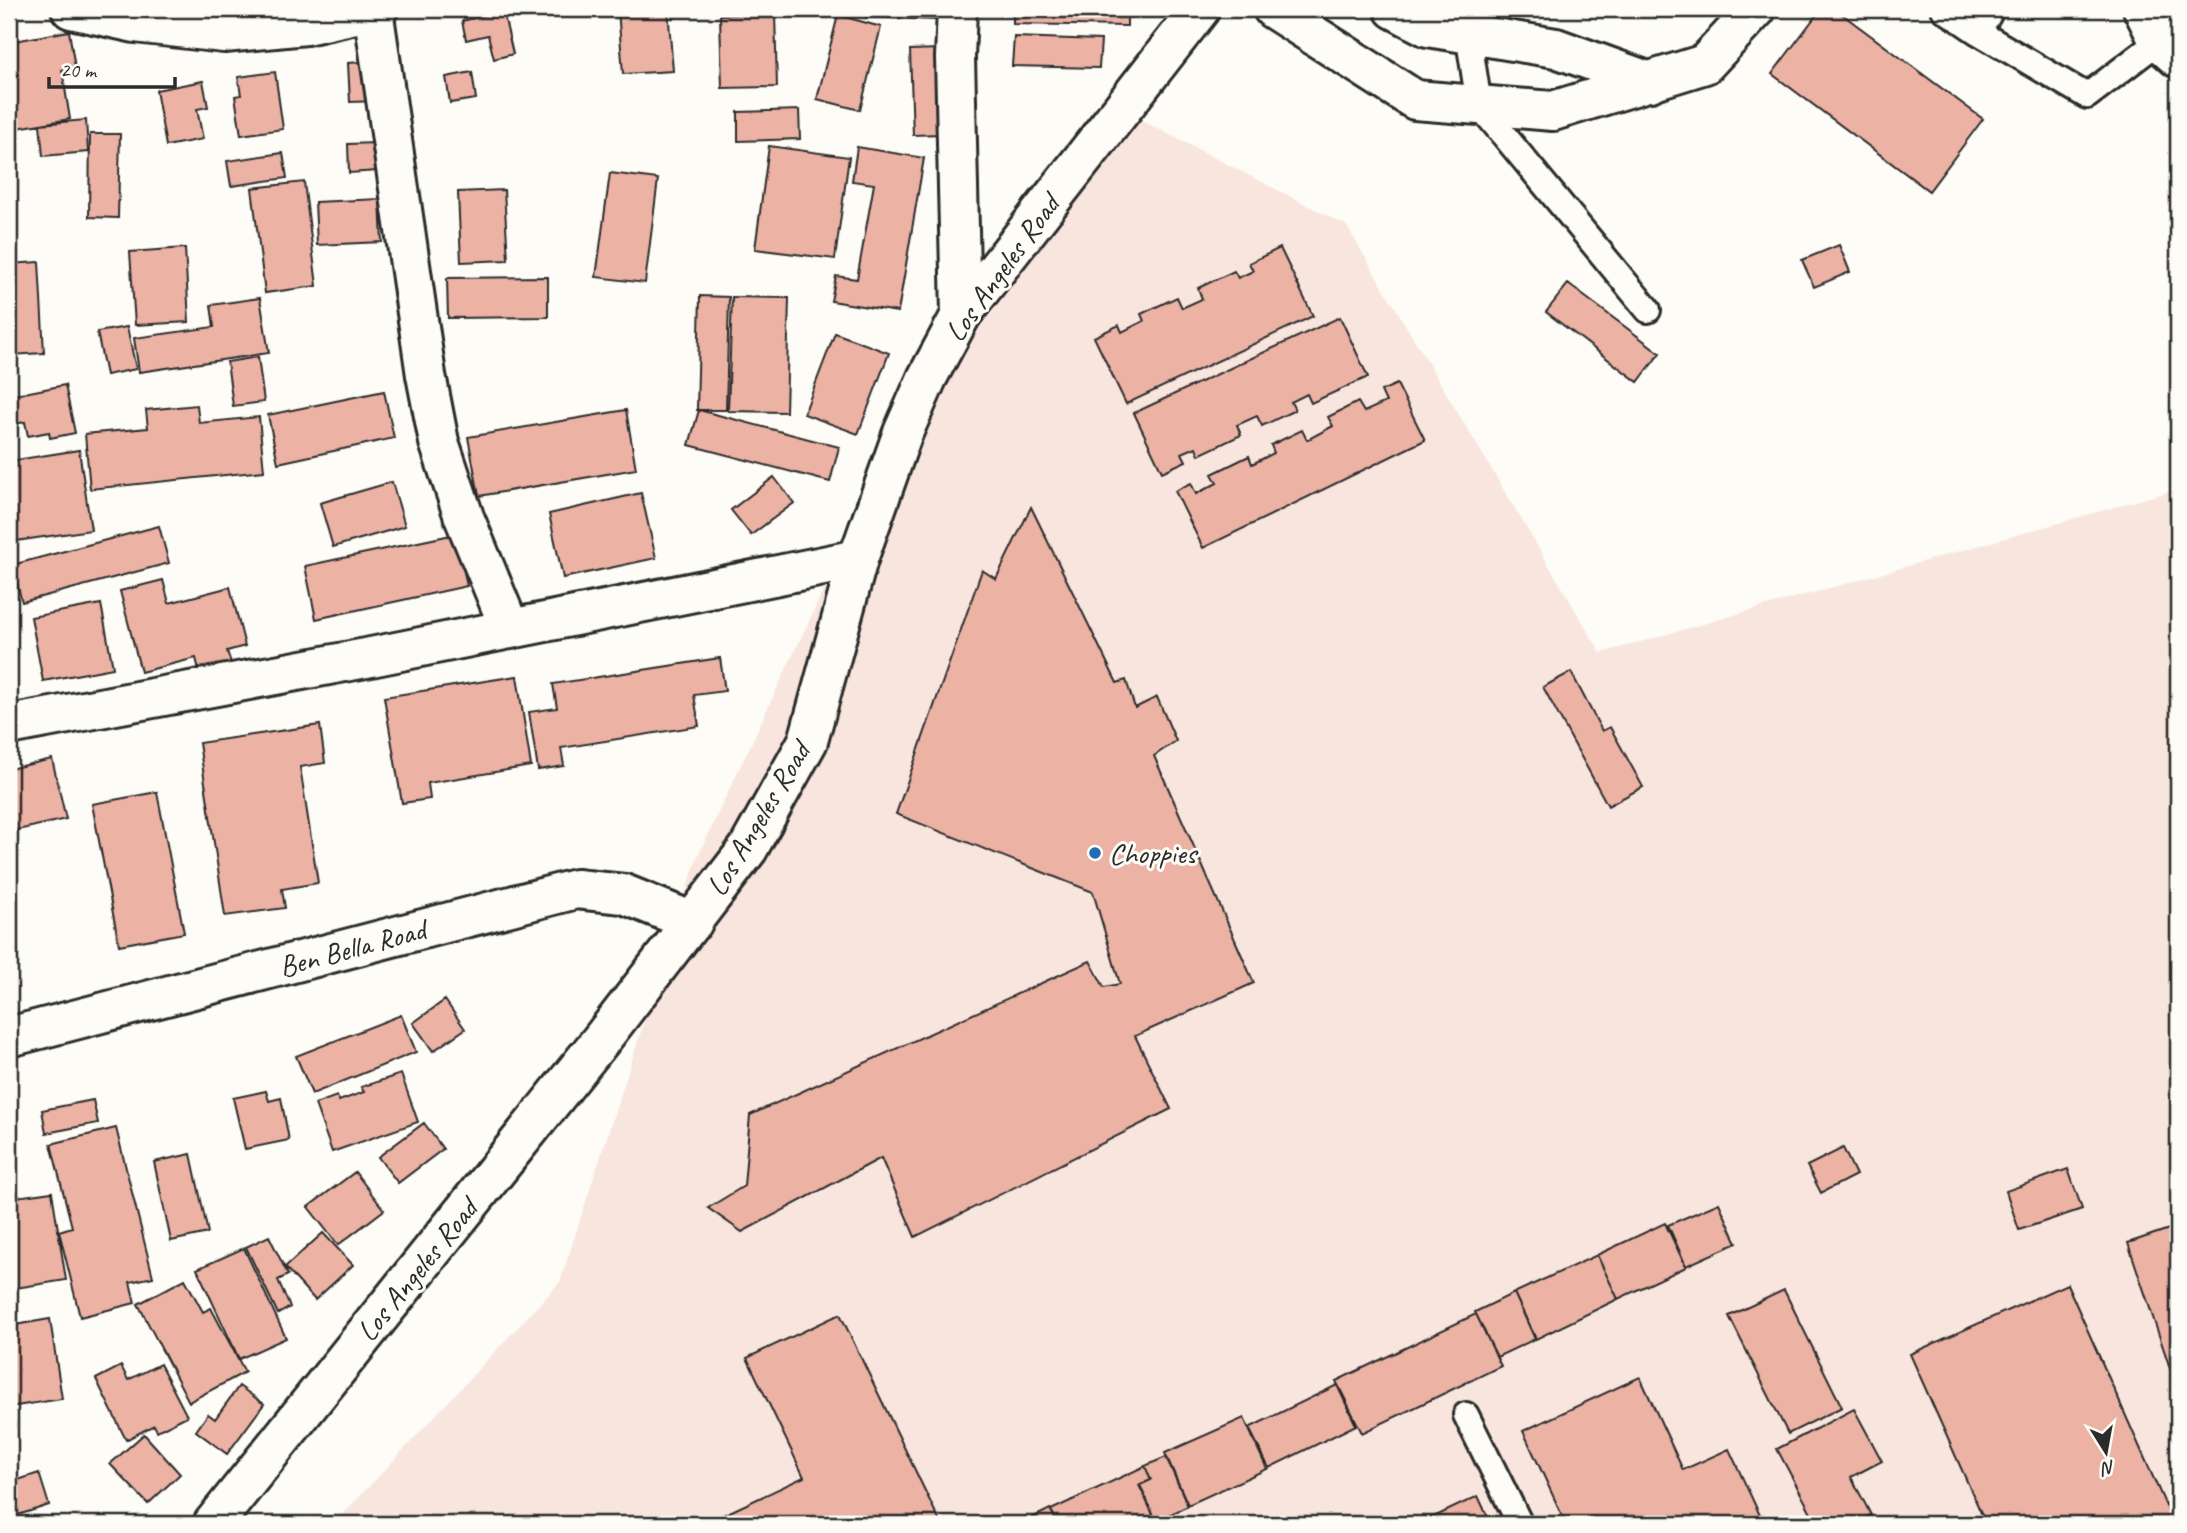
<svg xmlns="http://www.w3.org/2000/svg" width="2187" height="1533" font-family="Caveat,sans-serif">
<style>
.built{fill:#f8e6de}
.building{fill:#ecb3a5;stroke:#2b2b2b;stroke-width:2}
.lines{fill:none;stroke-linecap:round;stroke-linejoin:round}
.service-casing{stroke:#2b2b2b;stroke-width:30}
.minor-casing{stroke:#2b2b2b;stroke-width:44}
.secondary-casing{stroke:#2b2b2b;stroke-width:44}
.service{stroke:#fdfcf7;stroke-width:24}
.minor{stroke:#fdfcf7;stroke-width:38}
.secondary{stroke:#fdfcf7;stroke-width:38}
.poi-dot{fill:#1f6fb2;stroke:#fdfcf7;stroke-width:2.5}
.labels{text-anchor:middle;stroke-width:6;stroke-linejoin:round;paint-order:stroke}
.street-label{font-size:30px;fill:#2b2b2b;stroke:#fdfcf7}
.poi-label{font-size:30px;fill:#2b2b2b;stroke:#fdfcf7;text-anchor:start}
</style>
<rect width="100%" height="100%" fill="#fdfcf7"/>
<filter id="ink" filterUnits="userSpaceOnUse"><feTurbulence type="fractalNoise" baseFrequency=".0143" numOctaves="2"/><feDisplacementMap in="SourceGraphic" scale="14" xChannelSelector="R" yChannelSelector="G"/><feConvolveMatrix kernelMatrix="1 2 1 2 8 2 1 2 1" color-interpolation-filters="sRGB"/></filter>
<g filter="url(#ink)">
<path class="built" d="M1139 119 1346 225 1601 653 2178 489V1524H334L560 1282 697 858 894 441Z"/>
<path class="building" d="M618 9H668L673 71 623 74Z
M865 9H935L934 20 865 17Z
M1013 9H1127V26L1013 24Z
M1821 9H1835L1983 119 1929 191 1772 74Z
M503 11 513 54 494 59 488 35 466 40 462 21Z
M775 13 777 87 722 88 720 15Z
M838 15 881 27 860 110 817 99Z
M69 31 75 68 62 70 70 119 17 128 9 82V42Z
M1014 37 1101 40 1099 68 1012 66Z
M939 49 941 134 913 135 910 50Z
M375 61 377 101 350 102 348 63Z
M275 72 283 129 241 135 235 96 241 95 238 77Z
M472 72 476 99 450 103 446 77Z
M203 81 208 107 197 109 203 139 166 146 156 90Z
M799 110 800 139 738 141V112Z
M86 120 88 152 43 156 40 124Z
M90 134H120L118 218 89 217Z
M376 143 377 171 349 173 348 144Z
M769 146 849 157 835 259 755 249Z
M857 147 924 158 898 312 831 301 836 276 857 279 874 184 852 181Z
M283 153 287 178 231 186 227 161Z
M610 173 658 179 645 283 596 277Z
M304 182 317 286 265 293 252 188Z
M504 190 508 260 461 262 458 192Z
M380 199 382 242 317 245 315 202Z
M1839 245 1850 272 1814 287 1802 260Z
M185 248 189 322 135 325 130 252Z
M1280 248 1313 316 1126 404 1094 337 1119 325 1122 332 1144 321 1141 314 1177 297 1182 308 1202 299 1198 288 1234 271 1238 278 1253 271 1249 263Z
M39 262 44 353 9 355V264Z
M548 277V317L448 318 447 278Z
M1568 284 1660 353 1638 382 1546 312Z
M700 296 729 297 726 410H697Z
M732 297 789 298 786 412 728 411Z
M260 298 269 353 139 372 134 338 214 327 211 305Z
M1340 317 1368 377 1311 403 1307 394 1291 402 1295 410 1262 426 1257 416 1237 425 1241 435 1199 455 1196 447 1182 453 1186 461 1162 472 1134 413Z
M127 327 136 369 106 375 97 332Z
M835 333 889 353 858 434 804 414Z
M258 357 264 402 233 406 227 362Z
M1397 384 1425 440 1203 548 1175 491 1191 483 1196 494 1217 483 1212 474 1249 456 1252 464 1274 453 1271 445 1302 430 1307 440 1333 426 1328 417 1358 402 1364 412 1386 402 1381 391Z
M65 385 75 433 50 438 49 432 28 436 25 422 9 425V396Z
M384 391 394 438 278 463 268 415Z
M197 405 199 423 259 417 264 471 90 489 85 434 148 428 146 410Z
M626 410 636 469 479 496 468 437Z
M699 410 839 447 830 482 689 445Z
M79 450 91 530 9 542V461Z
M774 477 794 503 751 535 731 510Z
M392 482 405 526 333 547 320 503Z
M641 493 656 558 563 578 549 514Z
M1031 507 1117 683 1126 680 1135 708 1157 697 1176 741 1154 756 1254 983 1135 1036 1171 1109 915 1237 881 1158 742 1232 708 1208 744 1186 750 1115 1090 961 1104 987 1120 984 1093 892 896 814 982 570 996 579Z
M159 526 169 563 22 602 12 565Z
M456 534 467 586 316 619 305 566Z
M163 580 169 603 230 587 245 646 227 651 232 666 200 674 196 658 141 672 120 591Z
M101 604 113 668 43 681 31 617Z
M720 658 725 691 694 695 699 726 561 748 564 766 538 770 529 712 557 708 553 684Z
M1571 672 1602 731 1610 727 1643 787 1608 806 1543 687Z
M517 676 531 766 428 783 430 799 402 803 384 697Z
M320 725 325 763 300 767 318 883 282 889 285 908 225 916 199 743Z
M52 759 66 819 9 832V769Z
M157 792 184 933 119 945 92 804Z
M445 1000 465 1029 433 1051 413 1023Z
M401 1015 416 1052 312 1094 296 1056Z
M401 1074 418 1122 332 1152 315 1104 337 1096 339 1101 364 1092 361 1087Z
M266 1091 269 1101 281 1098 289 1140 245 1149 233 1098Z
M93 1100 98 1123 46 1133 42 1110Z
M424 1123 443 1149 398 1183 378 1157Z
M116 1128 153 1277 130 1282 135 1303 80 1317 59 1231 72 1227 51 1144Z
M1843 1148 1856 1175 1821 1193 1807 1166Z
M191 1154 208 1233 171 1241 154 1162Z
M2068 1169 2082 1209 2019 1230 2006 1191Z
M355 1172 384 1210 338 1245 308 1207Z
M52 1192 66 1280 9 1289V1198Z
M1719 1203 1737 1243 1686 1266 1668 1225Z
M1665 1223 1686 1267 1618 1299 1597 1255Z
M2178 1226V1392L2128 1243Z
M323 1233 353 1265 315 1300 285 1267Z
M269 1236 288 1275 278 1280 290 1307 278 1314 246 1247Z
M244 1248 286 1338 239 1359 197 1269Z
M1597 1255 1618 1299 1536 1339 1514 1293Z
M185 1279 203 1312 211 1308 245 1372 189 1402 138 1304Z
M2067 1284 2174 1524H1986L1910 1354Z
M1784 1290 1842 1407 1788 1434 1729 1316Z
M1514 1293 1535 1339 1497 1357 1475 1312Z
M840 1314 941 1524H704L804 1477 747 1358Z
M1476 1314 1501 1366 1362 1433 1336 1381Z
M50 1319 62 1399 9 1407V1326Z
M160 1364 187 1416 157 1431 154 1425 126 1440 96 1379 121 1366 128 1380Z
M1640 1377 1683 1470 1729 1449 1764 1524H1566L1523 1431Z
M1337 1385 1356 1425 1269 1468 1249 1428Z
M239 1386 264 1404 227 1454 196 1431 208 1414 215 1419Z
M1854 1409 1882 1461 1851 1477 1871 1515 1852 1524H1817L1777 1449Z
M1244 1418 1267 1469 1188 1505 1165 1453Z
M144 1434 180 1474 148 1504 110 1464Z
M1166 1457 1188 1506 1156 1521 1140 1485 1151 1480 1145 1466Z
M1145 1466 1151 1480 1139 1485 1157 1523 1058 1524 1051 1510Z
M39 1473 49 1505 15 1516 9 1498V1483Z
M1478 1496 1491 1524H1419Z
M1050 1509 1058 1524H1020Z"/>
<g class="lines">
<defs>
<path id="service" d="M1944 9 1978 32 2087 96 2159 41
M1978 32 1992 9
M1468 33 1479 105 1648 310
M1466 1415 1520 1524"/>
<path id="minor" d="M71 9 135 23 224 33 306 25 378 9
M373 9 426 375 439 442 464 517 510 629
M957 9 955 57 961 315
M1273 9 1415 100 1553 111 1705 64 1756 9
M1394 9 1428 27 1556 48 1650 82
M2143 9 2159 41 2178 58
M9 725 366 658 858 559"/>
<path id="secondary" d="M9 1037 576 889 624 894 693 922
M213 1524 601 1040 748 849 808 741 858 559 902 435 927 378 961 315 1200 9"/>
</defs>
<use href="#service" class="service-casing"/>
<use href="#minor" class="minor-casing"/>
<use href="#secondary" class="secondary-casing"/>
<use href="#service" class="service"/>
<use href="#minor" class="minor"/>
<use href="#secondary" class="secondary"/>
</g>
</g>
<circle class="poi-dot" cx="1095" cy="853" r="7"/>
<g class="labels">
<g class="street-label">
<text transform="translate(1002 268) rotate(-54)" y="10">Los Angeles Road</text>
<text transform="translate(758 819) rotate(-59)" y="10">Los Angeles Road</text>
<text transform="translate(352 948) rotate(-15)" y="10">Ben Bella Road</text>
<text transform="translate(417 1270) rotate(-51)" y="10">Los Angeles Road</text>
</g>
<g class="poi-label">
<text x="1109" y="863">Choppies</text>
</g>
</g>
<rect width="2187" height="1533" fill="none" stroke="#fdfcf7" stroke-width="35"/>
<rect x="18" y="18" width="2152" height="1498" fill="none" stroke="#2b2b2b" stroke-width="2.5" filter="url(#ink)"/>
<g transform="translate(2106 1452) rotate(169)" stroke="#fdfcf7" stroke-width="5" paint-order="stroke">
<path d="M0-5L12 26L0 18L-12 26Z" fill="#2b2b2b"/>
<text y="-10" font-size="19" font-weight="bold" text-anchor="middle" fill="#2b2b2b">N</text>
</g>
<path d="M49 77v10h126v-10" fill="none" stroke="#2b2b2b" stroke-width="3.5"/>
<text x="60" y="77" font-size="21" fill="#2b2b2b" stroke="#fdfcf7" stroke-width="5" paint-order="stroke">20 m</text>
</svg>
